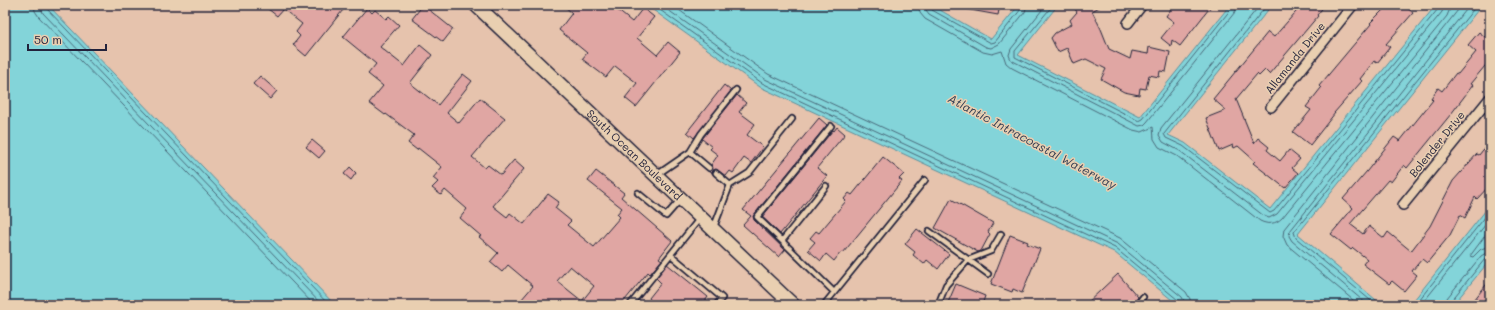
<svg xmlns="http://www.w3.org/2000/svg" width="1495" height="310" font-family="Mali,sans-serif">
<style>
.water{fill:#83d4d9;stroke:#5c8d9a}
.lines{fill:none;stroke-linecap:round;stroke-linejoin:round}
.shore{stroke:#49697a;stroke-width:1}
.building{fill:#e0a6a3;stroke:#22223b;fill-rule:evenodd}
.service-casing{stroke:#22223b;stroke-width:8}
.minor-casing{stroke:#22223b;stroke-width:12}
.secondary-casing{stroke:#22223b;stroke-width:16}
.service{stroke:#e9cfb1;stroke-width:4.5}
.minor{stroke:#e9cfb1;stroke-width:9}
.secondary{stroke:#e9cfb1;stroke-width:13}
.labels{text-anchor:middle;stroke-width:3;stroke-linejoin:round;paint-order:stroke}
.street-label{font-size:11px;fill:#22223b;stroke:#e9cfb1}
.water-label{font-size:12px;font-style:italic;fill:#313d53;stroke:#e9cfb1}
</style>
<rect width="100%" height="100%" fill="#e6c3ad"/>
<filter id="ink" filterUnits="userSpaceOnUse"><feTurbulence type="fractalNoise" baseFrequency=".025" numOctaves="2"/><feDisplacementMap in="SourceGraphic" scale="8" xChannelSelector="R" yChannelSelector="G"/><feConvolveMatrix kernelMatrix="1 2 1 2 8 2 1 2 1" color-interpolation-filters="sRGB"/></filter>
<g filter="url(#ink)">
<path class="water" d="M5 5H48L335 305H5Z
M646 5H931L991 39 1019 5H1058L1018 55 1140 117 1230 5H1272L1168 135 1185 143 1270 209 1436 5H1482L1298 234 1382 305H1178L1114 252 760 87Z
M1490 205V260L1453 305H1410Z"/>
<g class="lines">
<path class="shore" d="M34 5 35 11 39 17 314 305
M40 5 43 13 322 305
M45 5 47 9 329 305
M653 5 762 83 1115 248 1178 300 1180 305
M661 5 765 79 1118 244 1182 297 1184 301 1185 305
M672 5 768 74 1120 238 1186 292 1190 299 1191 305
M919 5 920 13 925 19 983 52 992 54 1002 51 1006 63 1012 68 1133 130 1142 132 1153 127 1154 139 1159 147 1177 156 1260 221C1268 225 1276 224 1282 218L1447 16 1449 11 1450 5
M925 5 926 10 929 14 986 47 991 48 999 44 1025 12 1027 5
M930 5 932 10 991 43 995 42 1021 9 1022 5
M1046 5 1011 49 1009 55 1011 60 1139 126 1144 125 1147 122 1235 12 1238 5
M1053 5 1015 51V57L1139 121 1143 119 1231 9 1232 5
M1260 5 1161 128 1159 135 1163 142 1180 151 1264 216 1269 218 1277 214 1442 12 1444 5
M1267 5 1164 134 1166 138 1183 146 1270 213 1274 211 1438 9 1439 5
M1490 229 1470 256 1473 257 1481 249 1490 246
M1359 305 1287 245 1283 236 1284 229 1462 5
M1368 305 1292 241 1289 236 1290 231 1470 5
M1376 305 1296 238 1294 232 1477 5
M1415 305 1490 211
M1421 305 1490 219
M1445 305 1447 298 1481 256 1486 253 1490 252
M1450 305 1451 301 1485 259 1490 257"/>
</g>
<path class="building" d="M263 5H347L306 56 293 45 300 36 296 32 302 24 283 9 277 16Z
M423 5 453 29 443 42 412 19Z
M563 5H611L632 22 643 8 654 17 637 38 657 55 668 42 680 52 636 107 625 98 637 83 615 66 606 77 582 59 587 53 559 30 572 13Z
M965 5H1000L998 15 965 9Z
M1078 5H1103L1092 11 1101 29 1109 49 1130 59 1132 51 1148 54 1149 47 1170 52 1166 72 1160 71 1159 77 1149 75 1146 89 1140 88 1139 95 1124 92 1101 79 1106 69 1086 59 1074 64 1067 48 1058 52 1051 38 1055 33 1072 24 1070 20 1077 12 1075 9Z
M1174 5H1212L1180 46 1172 40 1171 46 1161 38 1174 22 1166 16Z
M1302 5H1325L1317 15 1318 16 1269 74 1265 70 1259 76 1257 74 1236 99 1254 143 1258 138 1269 147 1267 150 1280 161 1289 150 1300 159 1292 168 1298 173 1285 188 1253 163 1255 161 1238 146 1234 148 1233 145 1219 151 1206 118 1226 110 1213 99 1268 32 1274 37Z
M1388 5H1404L1413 13 1386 44 1390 47 1377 63 1374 61 1360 79 1362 81 1334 113H1335L1310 145 1293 132 1311 110 1306 107 1321 88 1319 86 1371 24 1370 23Z
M367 8 372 13 375 10 386 19 389 16 399 25 380 47 404 66 420 45 432 55 410 83 438 105 463 74 472 81 447 113 459 123 480 98 505 118 472 157 485 168 488 165 501 175 514 160 524 169 493 206 507 217 510 213 524 224 548 194 559 202 555 208 571 221 567 225 594 247 620 217 617 214 622 208 588 181 596 171 624 193 621 197 672 241 659 258 662 260 650 274 648 272 621 305H528L521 300 533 286 508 265 502 272 490 262 498 253 479 237 481 236 460 218 467 209 445 190 441 195 432 188 438 182 433 178 442 167 418 148 417 150 408 143 414 135 386 114 385 115 369 103 383 86 368 74 376 64 343 37ZM570 266 594 286 582 301 557 281Z
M1479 32 1490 41V60L1470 84 1473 85 1451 114 1407 168 1404 165 1391 182 1388 180 1350 224 1363 234 1369 226 1384 238 1388 232 1411 251 1430 226 1453 181 1477 154 1479 155 1490 141V185L1477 199 1475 197 1465 218 1460 215 1450 235 1427 263 1422 259 1412 271 1417 275 1404 291 1392 281 1389 284 1363 264 1367 259 1353 248 1351 250 1331 234 1353 208 1343 199 1367 171 1394 137 1400 141 1433 100 1431 98 1438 88 1442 91 1456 73 1458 74 1476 52 1468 45Z
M260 76 277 91 270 99 253 84Z
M724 85 731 91 694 138 687 132Z
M737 95 746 103 739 112 755 124 747 135 763 147 751 163 744 158 733 173 730 171 726 176 716 169 713 170 712 173 710 172 713 168 711 165 718 155 710 149 712 147 702 139Z
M819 118 827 125 753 216 754 220 785 250 779 257 743 225 751 216 743 210Z
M837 127 845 134 817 168 827 176 780 234 762 217 833 130 834 131Z
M312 140 325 151 319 158 306 147Z
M883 157 904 174 899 179 902 181 843 253 841 252 834 261 826 254 821 261 808 250 815 242 810 238 816 231 819 233 846 201 844 199 849 193 852 195Z
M350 167 356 173 351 180 344 174Z
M951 199 993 223 988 232 990 234 981 251 978 252 935 228Z
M917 229 949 254 938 269 927 260 924 264 913 255 915 252 905 244Z
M1010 235 1028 242 1027 244 1040 249 1022 293 1013 289 1012 292 991 284Z
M667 264 708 297 702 305H648L651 301 649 298 661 283 656 278Z
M1118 274 1138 297 1133 305H1085Z
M1490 280V305H1470Z
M956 284 985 296 982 305H947Z"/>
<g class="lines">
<defs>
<path id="service" d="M690 152 701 134 736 90
M658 174 690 152 709 168
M730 185 749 173 792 119
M826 186 782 241 834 292
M638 193 666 216 680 200
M714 227 730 185 716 173
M929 231 988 274
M782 241 757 217 831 126
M671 255 722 298 716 305
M630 305 700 218
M824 305 925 180
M938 305 946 285 968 260 991 251 1001 234
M1137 305 1143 297"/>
<path id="minor" d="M1128 23 1142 5
M1271 107 1353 5
M1403 205 1490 98"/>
<g id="secondary">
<path id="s1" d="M476 5 793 305"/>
</g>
</defs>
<use href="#service" class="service-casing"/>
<use href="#minor" class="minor-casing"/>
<use href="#secondary" class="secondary-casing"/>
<use href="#service" class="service"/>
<use href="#minor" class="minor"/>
<use href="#secondary" class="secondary"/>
</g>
</g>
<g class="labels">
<g class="street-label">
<text transform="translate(1295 58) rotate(-51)" y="4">Allamanda Drive</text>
<text transform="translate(1437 144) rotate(-51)" y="4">Bolender Drive</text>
<text dy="4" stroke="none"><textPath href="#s1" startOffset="218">South Ocean Boulevard</textPath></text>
</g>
<g class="water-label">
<text transform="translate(1032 142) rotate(28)" y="4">Atlantic Intracoastal Waterway</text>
</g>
</g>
<rect width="1495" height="310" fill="none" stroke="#e9cfb1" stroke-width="20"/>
<rect x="10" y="10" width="1475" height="290" fill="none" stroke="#22223b" stroke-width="1.5" filter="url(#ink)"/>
<path d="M28 44v6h78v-6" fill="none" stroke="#22223b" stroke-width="2"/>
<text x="34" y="44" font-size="12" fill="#22223b" stroke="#e9cfb1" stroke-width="3" paint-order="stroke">50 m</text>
</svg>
